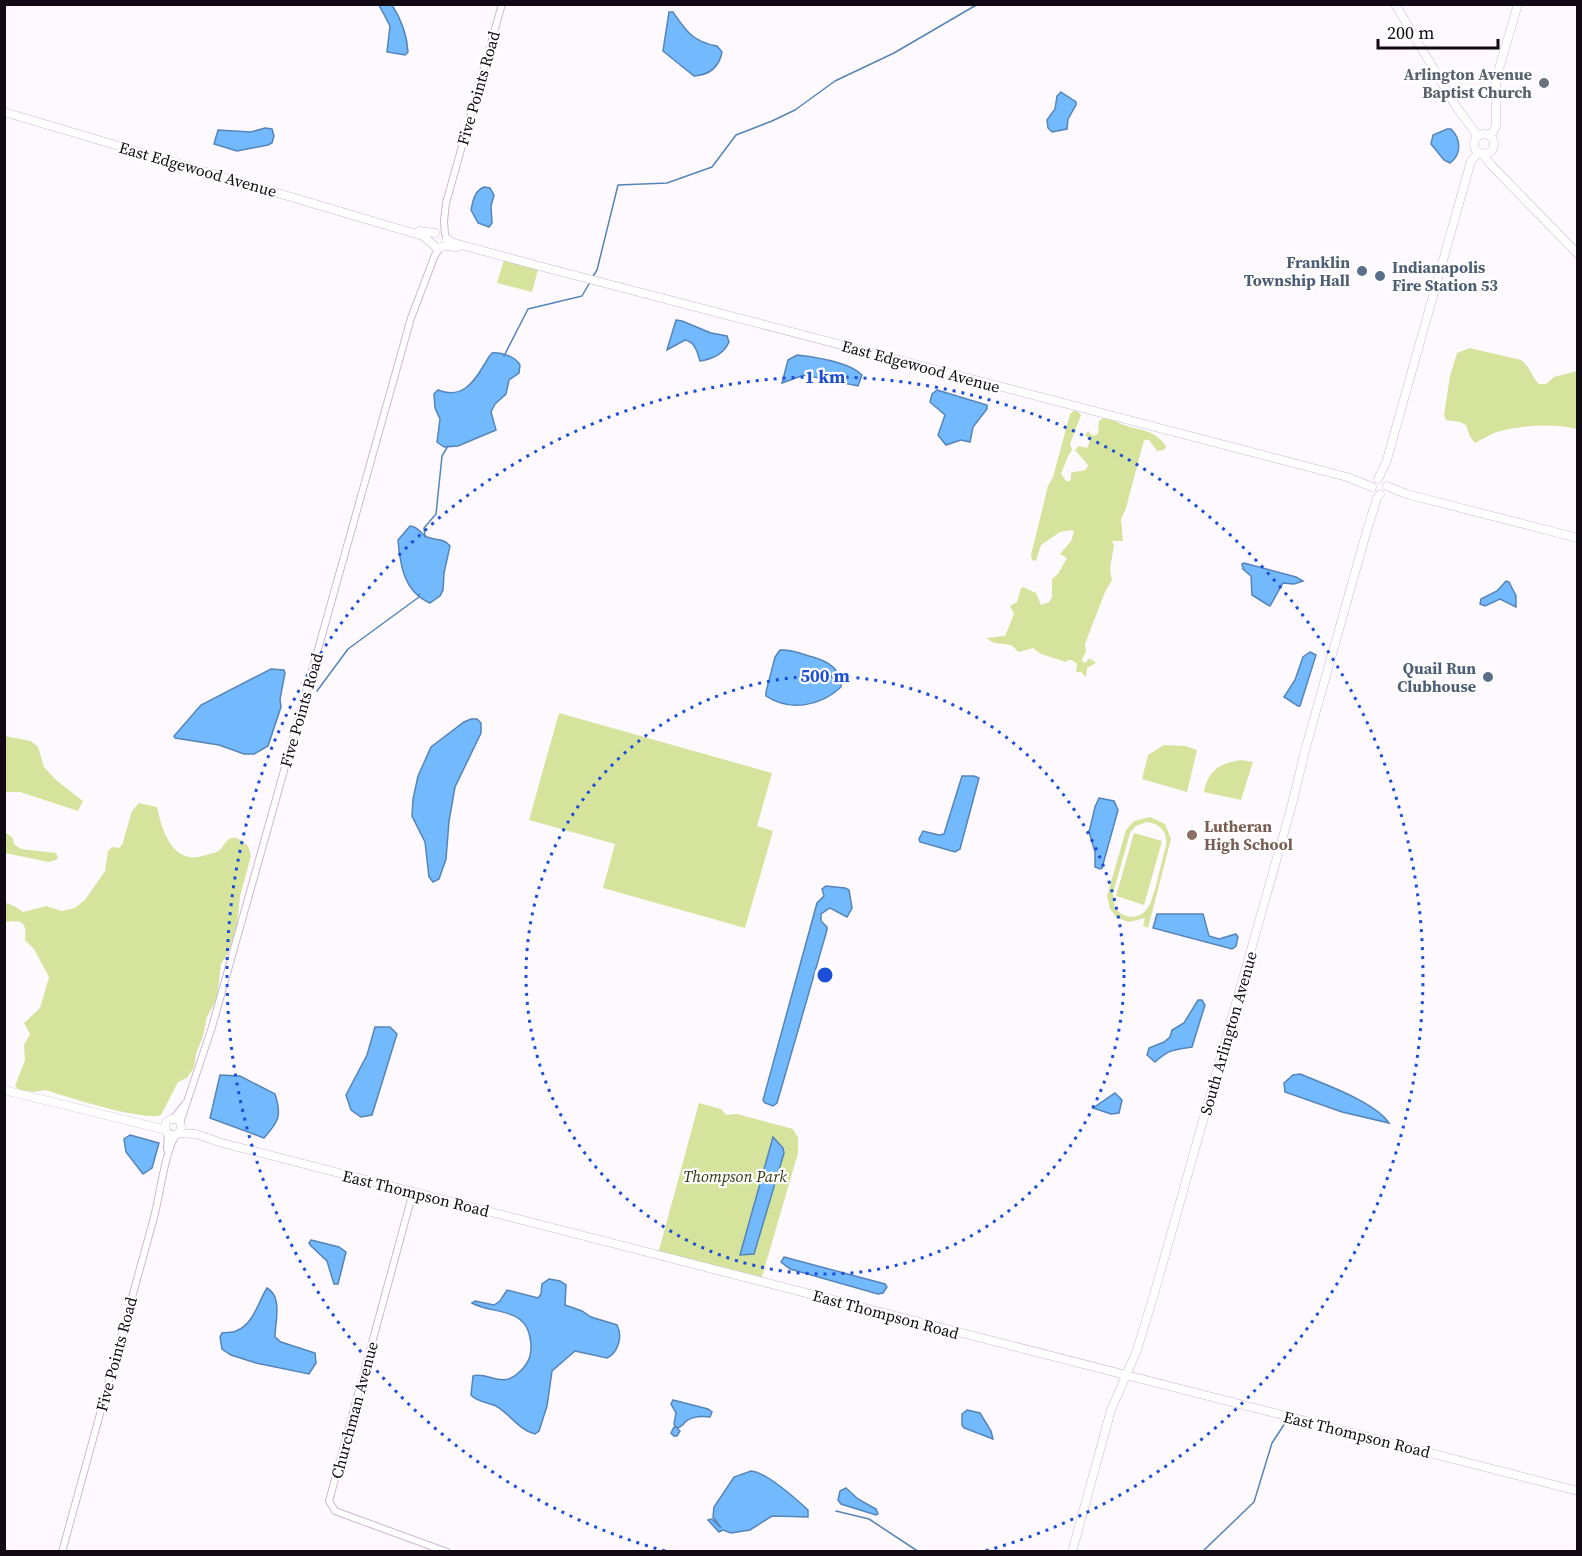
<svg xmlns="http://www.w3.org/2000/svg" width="1582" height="1556" font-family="'Source Serif 4',serif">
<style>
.green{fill:#d5e39c;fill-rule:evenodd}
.water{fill:#72b9fe;stroke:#5584b8;stroke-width:1.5}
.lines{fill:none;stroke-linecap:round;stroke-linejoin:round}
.stream{stroke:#5584b8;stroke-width:1.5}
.minor-casing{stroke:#ceb7d3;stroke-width:8}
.major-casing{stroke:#ceb7d3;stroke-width:9}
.minor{stroke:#fff;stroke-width:6}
.major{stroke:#fff;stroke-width:8}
.ring{fill:none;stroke:#1d4ed8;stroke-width:3;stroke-dasharray:3 6}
.worship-dot{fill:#6b7280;stroke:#fff;stroke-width:2}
.service-dot{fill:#5c6f8a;stroke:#fff;stroke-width:2}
.education-dot{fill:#8d6e63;stroke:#fff;stroke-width:2}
.labels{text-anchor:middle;stroke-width:4.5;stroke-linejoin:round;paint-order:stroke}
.worship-label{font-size:16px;font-weight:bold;fill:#5b616d;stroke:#fff;text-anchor:end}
.street-label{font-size:16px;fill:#110913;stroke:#fff}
.service-label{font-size:16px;font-weight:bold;fill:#4e5e75;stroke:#fff;text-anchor:end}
.education-label{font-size:16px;font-weight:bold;fill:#785e54;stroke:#fff;text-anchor:start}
.park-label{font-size:16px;font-style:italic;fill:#30370e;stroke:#fff}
.centre{fill:#1d4ed8;stroke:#fff;stroke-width:3}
.ring-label{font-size:18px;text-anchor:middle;font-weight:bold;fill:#1d4ed8;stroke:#fff;stroke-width:4.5;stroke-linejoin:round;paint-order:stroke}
</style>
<rect width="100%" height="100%" fill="#fef9ff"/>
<path class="green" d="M504 260 539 266 532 292 497 283Z
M1470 348 1521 360C1530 366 1531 376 1539 384H1546L1554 377 1577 371V429C1554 423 1521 425 1497 432 1489 435 1482 439 1475 443L1470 437 1466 425 1460 422 1446 420 1444 415 1450 376 1457 353Z
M1073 411H1077L1081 415 1070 444 1072 450 1068 456 1061 474 1067 482 1071 480V473C1078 469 1085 475 1088 465L1075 450 1079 446 1087 448 1090 441 1085 435 1088 431 1093 436 1098 434 1099 421 1101 419C1113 417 1114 422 1124 425 1141 431 1154 429 1166 446L1164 450 1157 451 1149 440H1144L1126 508 1121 519 1123 541H1112L1114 545 1110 569 1112 580 1105 592 1085 644 1086 652 1082 659 1083 662 1086 663 1088 659H1091L1096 663 1087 668 1086 677 1081 672H1076L1077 664 1072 660H1068L1066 662 1041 654 1033 648 1019 652 1011 645 994 643 986 638 1005 636 1014 614 1010 606 1017 602 1021 588 1023 587 1036 593 1041 605 1049 602 1052 597V579L1058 574 1067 558 1060 554 1071 541 1074 532 1071 530 1060 532 1041 545 1036 561 1032 560 1031 555 1048 486 1053 477 1070 414Z
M559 713 772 773 757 826 773 831 745 928 603 888 615 844 529 820Z
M4 736 31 741 38 747 44 767 56 780 83 801 78 811 20 792H5Z
M1164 745 1185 746 1197 750 1187 792 1142 779 1148 755Z
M1241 760 1253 762 1241 800 1204 792C1208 770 1220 763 1241 760Z
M139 803 157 807C162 831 173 867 206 855 209 854 215 853 219 851 223 848 226 839 232 838 237 837 244 842 248 846L251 856 240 896 237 927 227 955 221 964 217 998 207 1017 203 1036 196 1054 194 1068 187 1078 178 1082 161 1115C140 1121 69 1097 45 1090L34 1092 19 1090 15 1086 25 1060 24 1045 30 1034 24 1023 40 1008 49 977 34 949 25 940C27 921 22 920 5 922L4 902 16 907 23 912 46 906 62 911 75 908 85 900 105 871 108 851 112 847 119 848 122 845 132 811Z
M1150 817 1165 824 1171 839 1148 928 1143 926 1145 918 1129 922 1117 918 1110 909 1107 896 1126 830 1134 821ZM1147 822C1161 824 1168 833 1166 846 1161 861 1155 898 1147 909 1138 921 1123 918 1115 908L1113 894 1130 833 1136 826Z
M5 832 13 838 14 844 21 849 56 853 58 858 56 860 49 862 5 853Z
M1134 833 1162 841 1144 905 1116 896Z
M699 1103 721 1109 726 1115 737 1114 793 1129 798 1138V1153L761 1280 658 1254Z"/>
<path class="water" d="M379 5H392C401 19 407 35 408 52L405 55 387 52 390 26Z
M669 12H673C686 31 693 42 717 46L722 52C719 68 709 75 694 76L663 51Z
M1061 92 1076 102V105L1068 119 1067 129 1052 132 1048 128 1047 120 1055 109 1057 96Z
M265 128 272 129 274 136 272 143 268 145 237 151 214 144 218 130 251 132Z
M1447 129H1451C1461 139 1462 154 1450 163L1444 160 1431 144 1433 135Z
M484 187 490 188 494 195 491 206 492 223 489 227 478 223 471 210C473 201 474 191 484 187Z
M676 320 682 321 711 333 727 336 729 342C724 354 713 359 700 361 697 351 695 342 685 340L667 350Z
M492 353C502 352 516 357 520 365L519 373 509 380 506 394 495 404 491 412 496 430 458 446 444 447 437 442 440 419 435 408 434 394 438 390C461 399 473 384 484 365 487 361 488 357 492 353Z
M797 355C815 357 849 362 862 375L858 386 804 375 782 383 788 360Z
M937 390 987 405V409L973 427 970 442 961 440 946 445 938 435 945 415 930 402 932 394Z
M410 526C419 527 420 533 427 537 435 541 443 537 450 546L444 573 443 590 440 596 430 603C404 592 400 565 398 540Z
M1244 563 1296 577 1303 581 1294 584 1283 583 1270 606 1268 605 1252 595 1251 576 1243 569 1242 564Z
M1506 581 1509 582 1516 596V607L1500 599 1485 606 1480 604 1481 599 1497 591Z
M780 650C791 649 799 653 809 656 826 660 842 668 841 687 821 706 790 712 766 696V692L775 657Z
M1310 652 1316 655 1300 706H1298L1284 697 1295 680 1303 657Z
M271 669 284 670 285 673 280 699 281 707 268 746 254 754H244L219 745 175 738 174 736 201 705Z
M471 719H477L481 723V733L455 787 449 821 446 859 439 879 433 882 429 877 425 842 412 816 413 799 418 776 431 747 464 722Z
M962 776H974L979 778 960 849 955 852 920 842 919 839 923 831 939 835 944 834Z
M1099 798 1114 801 1118 810 1102 868 1100 869 1095 867V852L1089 832 1095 807Z
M826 886 845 888 849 890 852 908 847 917 830 908 821 914V921L827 927V930L777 1103 773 1106 765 1103 763 1100 817 903 824 896 822 889Z
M1157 914H1203L1209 936 1219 939 1236 934 1238 937 1236 946 1232 949 1153 928Z
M1198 1000H1202L1205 1005 1192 1047C1173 1050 1170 1049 1155 1062L1147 1055 1149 1048 1164 1042 1170 1037 1172 1030 1184 1023Z
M375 1027H390L397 1034 372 1115 361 1117 351 1110 346 1095 367 1055Z
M1300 1074C1324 1084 1375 1102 1389 1123L1342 1112 1285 1092 1284 1083 1293 1075Z
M220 1075 240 1076 275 1094C282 1116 279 1121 264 1138L210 1118Z
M1115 1093 1122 1100 1119 1113 1111 1114 1093 1108Z
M130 1135 159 1143 152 1168 143 1174 126 1152 124 1139Z
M773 1137 783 1148 784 1153 754 1254 740 1255Z
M311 1240 339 1247 346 1252 338 1284H334L327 1261 311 1246 309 1243Z
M784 1257 885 1284 887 1287 883 1293 878 1294 790 1269 781 1262Z
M549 1279 560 1281 566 1285 565 1305 582 1311 591 1317 617 1325C623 1336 618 1353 607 1358L575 1351 552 1371 547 1406 539 1431 535 1434C519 1430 510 1414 496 1406 488 1402 477 1402 471 1395L473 1376C485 1372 496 1383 509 1379 518 1375 527 1366 530 1356 532 1347 531 1342 529 1333 521 1307 491 1314 472 1303L475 1301 494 1305 500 1301 507 1290 538 1298 541 1294 542 1284Z
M267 1288C283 1297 275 1322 275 1337L281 1342 315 1353 316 1363 309 1374 256 1363 231 1355 222 1349 220 1337 222 1333C226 1332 232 1333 236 1331 254 1324 258 1302 267 1288Z
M673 1400 708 1409 712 1412 710 1417C701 1416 692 1416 685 1422 683 1425 681 1427 677 1428L680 1431 677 1436H674L671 1433 674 1427H676L674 1424 676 1413 671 1404Z
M967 1410 980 1413 991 1431 993 1439 964 1428 962 1425V1414Z
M751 1471C767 1472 796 1499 808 1510V1517L772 1516 750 1530 731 1533 723 1530 719 1532 708 1520 712 1519 721 1528 713 1517 714 1507 734 1477Z
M846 1488 858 1499 876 1509 878 1514 876 1515 841 1504 838 1500 840 1491Z"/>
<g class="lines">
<path class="stream" d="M592 278 597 270 618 185 667 183 712 167 736 135 772 121 795 110 835 81 894 53 978 4
M504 356 528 309 582 296 590 282
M425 537 424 528 436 514 442 456 448 446
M317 691 348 649 419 597V594
M836 1511 869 1519 919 1552
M1202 1552 1254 1502 1272 1443 1287 1420"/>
<defs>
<path id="minor" d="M445 234 444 221 446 203 502 4
M173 1119 185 1104
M180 1123 212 1027 411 318 435 255 440 248
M167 1149 168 1132
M413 1192 329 1501 335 1511 447 1552
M62 1552C92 1441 123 1331 153 1221 159 1201 165 1148 177 1134"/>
<path id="major" d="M1395 4 1457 108 1475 132 1476 139
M4 112 423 236 437 248 445 246 457 247
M1474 144a10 10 0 1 1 20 0a10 10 0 1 1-20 0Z
M1487 135 1493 132 1496 126V79L1518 4
M1482 153 1491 165 1578 254
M419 231 435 233
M447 239 454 243 539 266 1347 477 1372 487
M1378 479 1386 463 1471 161 1479 152
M1387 486 1406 494 1578 538
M4 1090 166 1130
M165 1127a8 8 0 1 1 16 0a8 8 0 1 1-16 0Z
M178 1133 196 1134 222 1143 1578 1491
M1072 1552 1111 1410 1137 1350 1155 1291 1291 808 1306 747 1367 530 1377 498 1380 494"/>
</defs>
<use href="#minor" class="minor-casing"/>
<use href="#major" class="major-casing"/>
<use href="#minor" class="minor"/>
<use href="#major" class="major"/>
</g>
<g class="ring">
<circle cx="825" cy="975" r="299"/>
<path d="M665 1551A598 598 0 1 1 985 1551"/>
</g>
<circle class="worship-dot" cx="1544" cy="83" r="6"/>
<g class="service-dot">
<circle cx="1362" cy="271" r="6"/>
<circle cx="1380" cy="276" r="6"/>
<circle cx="1488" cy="677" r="6"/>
</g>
<circle class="education-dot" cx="1192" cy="835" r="6"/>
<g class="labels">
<g class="worship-label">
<text x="1532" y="80">Arlington Avenue<tspan x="1532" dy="18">Baptist Church</tspan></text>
</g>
<g class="street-label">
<text transform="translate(478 88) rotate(-74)" y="6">Five Points Road</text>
<text transform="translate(198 169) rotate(16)" y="6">East Edgewood Avenue</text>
<text transform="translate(921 366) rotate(15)" y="6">East Edgewood Avenue</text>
<text transform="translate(301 710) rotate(-74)" y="6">Five Points Road</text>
<text transform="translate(1228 1033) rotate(-74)" y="6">South Arlington Avenue</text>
<text transform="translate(416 1193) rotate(14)" y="6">East Thompson Road</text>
<text transform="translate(886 1314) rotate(15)" y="6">East Thompson Road</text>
<text transform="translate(116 1354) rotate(-75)" y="6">Five Points Road</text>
<text transform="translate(354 1410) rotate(-75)" y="6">Churchman Avenue</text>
<text transform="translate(1357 1434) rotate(14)" y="6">East Thompson Road</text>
</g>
<g class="service-label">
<text x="1350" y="268">Franklin<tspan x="1350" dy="18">Township Hall</tspan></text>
<text x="1392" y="273" text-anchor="start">Indianapolis<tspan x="1392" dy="18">Fire Station 53</tspan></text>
<text x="1476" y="674">Quail Run<tspan x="1476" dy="18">Clubhouse</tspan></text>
</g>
<g class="education-label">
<text x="1204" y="832">Lutheran<tspan x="1204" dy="18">High School</tspan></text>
</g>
<g class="park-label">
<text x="735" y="1182">Thompson Park</text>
</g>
</g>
<circle cx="825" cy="975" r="9" class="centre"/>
<g class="ring-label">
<text x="825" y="383">1 km</text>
<text x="825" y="682">500 m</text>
</g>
<rect width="1582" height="1556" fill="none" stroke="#110913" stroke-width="12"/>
<path d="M1378 39v9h120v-9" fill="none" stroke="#110913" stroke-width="3"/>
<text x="1387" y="39" font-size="18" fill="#110913" stroke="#ffffff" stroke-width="4.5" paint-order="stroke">200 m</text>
</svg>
